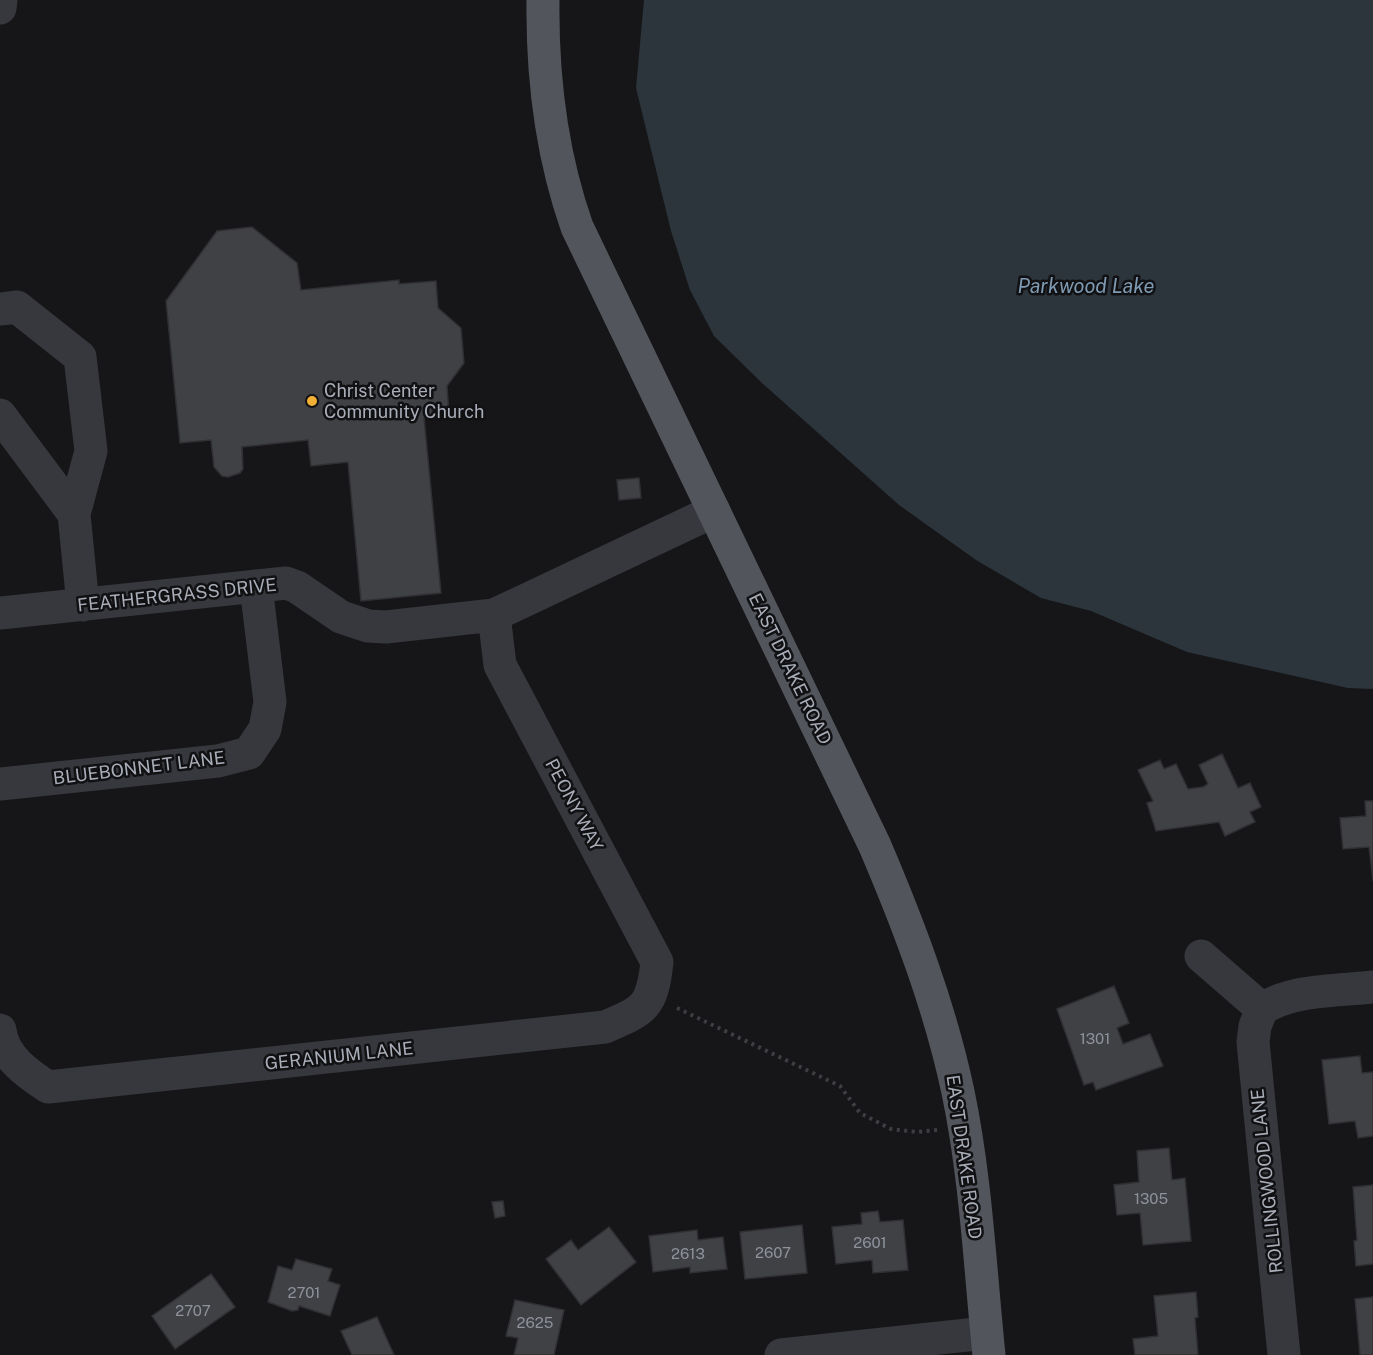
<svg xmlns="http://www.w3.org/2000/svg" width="1373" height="1355" font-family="'Public Sans',sans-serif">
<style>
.water{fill:#2c353c}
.building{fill:#404145;stroke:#303034;stroke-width:1.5}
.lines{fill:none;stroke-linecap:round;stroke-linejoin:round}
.path{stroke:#3d3f44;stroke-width:4;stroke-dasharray:3 4.5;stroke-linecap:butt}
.minor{stroke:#37383d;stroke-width:33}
.major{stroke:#53555c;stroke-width:33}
.poi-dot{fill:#f2b134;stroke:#111113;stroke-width:2}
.labels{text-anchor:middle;stroke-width:5;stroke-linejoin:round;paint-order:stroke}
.number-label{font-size:15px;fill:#8e929b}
.poi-label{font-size:18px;fill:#a8adb8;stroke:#111113;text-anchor:start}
.street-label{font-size:18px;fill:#a8adb8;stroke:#111113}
.water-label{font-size:20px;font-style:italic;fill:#7f9bb3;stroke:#111113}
</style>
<rect width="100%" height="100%" fill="#161618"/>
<path class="water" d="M644 0H1373V689L1348 688 1187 652 1091 611 1041 598 976 560 899 505 762 383 714 336 690 290 671 231 636 88Z"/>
<path class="building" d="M252 227 297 263 301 290 399 280V284L436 281 438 308 461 328 464 363 447 386 449 415 424 418 441 593 361 601 348 462 311 466 308 440 242 447 243 469 240 473 228 477 222 476 214 467 211 440 180 443 166 301 217 231Z
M639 478 641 498 619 500 617 480Z
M1222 754 1238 788 1250 783 1261 807 1250 812 1255 822 1225 836 1219 822 1156 831 1147 803 1153 801 1138 770 1160 760 1164 769 1176 764 1188 789 1203 787 1208 784 1199 765Z
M1365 801H1373V881L1369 847 1343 849 1340 818 1366 816Z
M1114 986 1129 1023 1117 1028 1123 1044 1150 1034 1163 1066 1096 1090 1093 1082 1084 1085 1057 1009Z
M1360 1056 1362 1073 1373 1072V1136L1358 1138 1355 1121 1329 1124 1322 1060Z
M1169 1148 1172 1180 1185 1178 1191 1241 1143 1245 1140 1213 1117 1215 1114 1185 1139 1182 1137 1151Z
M1373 1185V1264L1356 1266 1354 1241 1357 1240 1353 1187Z
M503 1201 505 1216 495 1218 492 1202Z
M878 1211 880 1222 903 1220 908 1270 873 1273 872 1260 836 1264 832 1227 862 1224 861 1213Z
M802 1225 807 1273 745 1279 740 1232Z
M609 1227 636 1262 581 1305 546 1259 571 1240 578 1250Z
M697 1230 698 1240 723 1237 727 1269 690 1273V1267L653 1272 649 1236Z
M296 1259 332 1269 328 1281 340 1285 330 1316 299 1306 298 1310 292 1311 268 1302 278 1266 292 1270Z
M211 1274 235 1307 175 1349 152 1316Z
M1196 1292 1198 1317 1195 1318 1198 1355H1135L1133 1339 1158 1336 1154 1296Z
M1373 1297V1355H1360L1355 1299Z
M515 1300 564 1310 554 1355H514L518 1338 506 1336Z
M377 1317 394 1355H352L341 1331Z"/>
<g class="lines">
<path class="path" d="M677 1008 840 1086 860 1113 891 1129 917 1132 937 1130"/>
<path class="minor" d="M0 8 1 0
M0 309 17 307 80 357 91 451 74 514
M0 415 74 514 83 605
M0 613 286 583 297 587 341 617 368 626 386 627 494 615 714 511
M0 784 218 761 249 753 265 729 270 702 256 586
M1201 956 1262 1009
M1262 1009 1255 1026 1253 1042 1284 1355
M1262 1009C1293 989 1337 991 1373 987
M0 1030C3 1057 28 1074 48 1087L605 1027C645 1010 652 1007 657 962L500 665 494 615
M781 1355 986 1333"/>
<path class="major" d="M543 0C542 79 551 153 577 227L875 846C909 926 940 1007 958 1092 976 1178 980 1268 989 1355"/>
</g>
<circle class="poi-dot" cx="312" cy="401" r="6"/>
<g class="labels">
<g class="number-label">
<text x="1095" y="1044">1301</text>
<text x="1151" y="1204">1305</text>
<text x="870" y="1248">2601</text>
<text x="773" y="1258">2607</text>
<text x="688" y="1259">2613</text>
<text x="304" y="1298">2701</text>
<text x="193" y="1316">2707</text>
<text x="535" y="1328">2625</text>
</g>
<g class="poi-label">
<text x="324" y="397">Christ Center<tspan x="324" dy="21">Community Church</tspan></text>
</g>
<g class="street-label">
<text transform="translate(177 595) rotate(-6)" y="6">FEATHERGRASS DRIVE</text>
<text transform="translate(790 669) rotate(64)" y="6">EAST DRAKE ROAD</text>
<text transform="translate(139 768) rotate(-7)" y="6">BLUEBONNET LANE</text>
<text transform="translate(574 805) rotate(62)" y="6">PEONY WAY</text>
<text transform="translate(339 1056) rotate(-6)" y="6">GERANIUM LANE</text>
<text transform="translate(964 1157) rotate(82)" y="6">EAST DRAKE ROAD</text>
<text transform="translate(1267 1181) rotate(-96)" y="6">ROLLINGWOOD LANE</text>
</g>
<g class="water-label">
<text x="1086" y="293">Parkwood Lake</text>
</g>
</g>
</svg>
